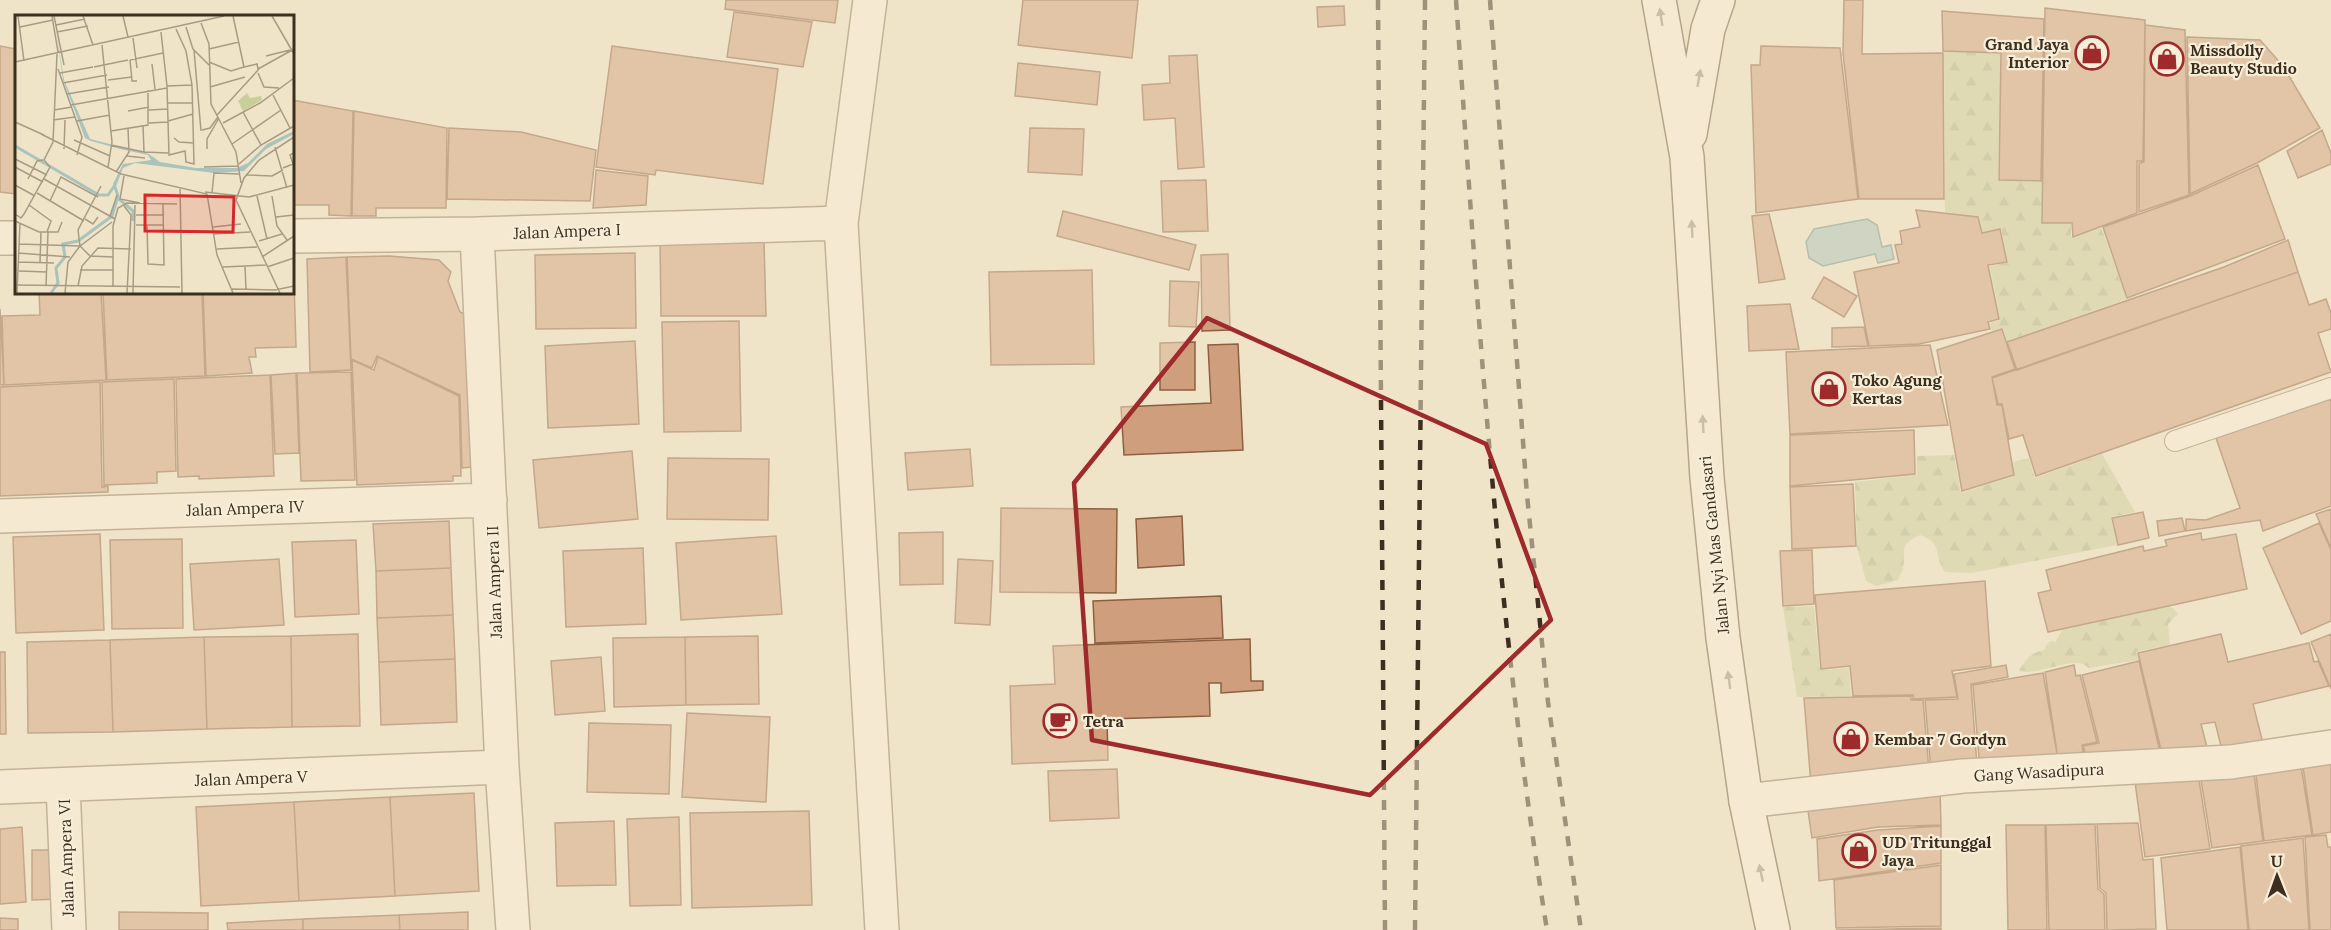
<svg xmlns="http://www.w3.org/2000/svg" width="2331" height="930" font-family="Lora,serif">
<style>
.forest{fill:url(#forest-firs)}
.water{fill:#a9c4bc;stroke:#6f938a;stroke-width:1.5}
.building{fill:#cf9f7d;stroke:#8d5f41;stroke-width:1.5}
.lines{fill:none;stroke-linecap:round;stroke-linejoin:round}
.service-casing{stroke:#8d765c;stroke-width:22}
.minor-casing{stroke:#8d765c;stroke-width:36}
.secondary-casing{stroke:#6f573f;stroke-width:36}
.service{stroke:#faf1dc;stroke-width:20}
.minor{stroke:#faf1dc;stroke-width:33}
.secondary{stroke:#faf1dc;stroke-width:33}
.rail{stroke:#3d2e20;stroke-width:4.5;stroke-dasharray:10 10;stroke-linecap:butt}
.oneway{fill:#9c907e}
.marked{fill:none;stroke:#9e2a2b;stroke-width:4.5;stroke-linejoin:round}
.labels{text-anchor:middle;stroke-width:4.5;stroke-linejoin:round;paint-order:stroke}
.poi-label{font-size:16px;font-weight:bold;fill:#3d2e20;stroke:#f7eed8;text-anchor:start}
.street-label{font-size:16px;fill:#3d2e20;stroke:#f7eed8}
.inset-river{fill:none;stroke:#a9c4bc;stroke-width:3}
.inset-road{fill:none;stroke:#a89b85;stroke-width:1.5}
.view{fill:#d62828;fill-opacity:0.15;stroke:#d62828;stroke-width:3}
.inset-edge{fill:none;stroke:#3d2e20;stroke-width:3}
</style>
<defs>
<pattern id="forest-firs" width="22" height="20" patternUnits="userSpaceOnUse" patternTransform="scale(1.5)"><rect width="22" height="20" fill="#c9cf9b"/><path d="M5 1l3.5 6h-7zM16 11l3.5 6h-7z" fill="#aeb285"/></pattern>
</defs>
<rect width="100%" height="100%" fill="#f0e4c8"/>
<path class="forest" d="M1944 51 2001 54 1998 180 2042 182V223L2071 224V237L2101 227 2127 299 2007 341 2003 328 1992 331 1990 323 2000 320 1990 266 2008 262 2001 228 1983 232 1979 217 1945 212Z
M2102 454 2135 512 2111 517 2117 545 1972 573 1945 572C1934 557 1943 542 1920 535 1897 546 1907 548 1903 567 1903 571 1899 576 1898 580L1876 586 1866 581 1857 547 1855 482 1917 475V456L1954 455 1961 493 2014 476 2013 462 2029 458 2035 478Z
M1814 606 1820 670 1849 668 1851 696 1797 697 1783 607Z
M2169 606 2174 609 2178 614 2168 624 2170 645 2136 652 2139 660 2088 668C2076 653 2038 677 2019 671 2025 659 2031 653 2044 650L2047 644 2051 641 2056 642 2062 630Z"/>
<path class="water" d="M1867 219 1877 225 1882 247 1891 245 1894 259 1878 263 1875 254 1823 266 1809 258 1806 242 1814 229Z"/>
<path class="building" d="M726 0H838L835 23 725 9Z
M1023 0H1138L1132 58 1018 45Z
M1844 0H1863L1862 54 1943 53 1944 199H1859L1843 53Z
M1344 6 1345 25 1318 27 1317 7Z
M2045 8 2145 20 2143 161H2137V213L2073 237 2072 223H2042Z
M1942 11 2044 19 2041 181 1999 180 2001 53 1943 51Z
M734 12 812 22 803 67 727 57Z
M2145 25 2185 30 2189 195 2139 212V163L2144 162Z
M2187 37 2260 40 2283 66 2320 128 2257 163 2190 194Z
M0 46 16 49V194L0 192Z
M612 46 778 69 763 184 656 170 655 175 596 167Z
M1761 46 1840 48 1858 199 1756 213 1751 65H1760Z
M1197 55 1204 167 1178 169 1175 118 1144 120 1142 85 1170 83 1169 56Z
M1018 63 1100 72 1097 105 1015 96Z
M292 100 353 111 351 216 329 215V205H292Z
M354 111 447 128 446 208H376V216H352Z
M449 128 521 132 596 150 590 201 447 199Z
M1030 128 1084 129 1082 175 1028 172Z
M2322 130 2331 153V164L2298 178 2287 151Z
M2258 165 2285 239 2127 298 2103 227 2190 196Z
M596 170 648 176 646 205 593 208Z
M1206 180 1208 231 1163 232 1161 181Z
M1916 210 1978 217 1982 233 2000 229 2007 262 1988 265 1999 319 1988 322 1990 329 1919 344 1869 346 1854 272 1899 263 1895 245 1902 244 1900 231 1920 227Z
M1063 211 1196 245 1189 270 1057 236Z
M1769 214 1785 279 1759 283 1752 216Z
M2288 240 2298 272 2017 370 2007 342 2224 267Z
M764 241 766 316H661L660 242Z
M635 253 636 328 536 329 535 255Z
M1228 254 1230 330 1202 331 1201 255Z
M389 256 439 260 451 272 448 281 460 312 469 316 472 467 462 468 460 395 377 356 372 368 351 359 347 257Z
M346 257 351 370 310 372 307 259Z
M1092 270 1094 364 991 365 989 272Z
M2298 272 2309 305 2326 299 2331 313V329L2318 333 2331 372 2036 476 2023 435 2009 439 2002 404H1998L1992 378Z
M1824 277 1857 296 1844 317 1812 298Z
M294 280 296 347 255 348 256 357H249L252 373 206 376 203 292H292Z
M1170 281 1199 282 1196 327 1169 326Z
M39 292H101L106 380 4 385 2 316 40 315Z
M103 292H202L205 376 107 380Z
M1790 304 1799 349 1749 351 1747 306Z
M0 309 4 385H0Z
M739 321 741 431 664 432 662 322Z
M1864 327 1868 346 1832 347V328Z
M2002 329 2015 369 1992 377 1997 405H2002L2014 475 1962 491 1937 350Z
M635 341 639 424 548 428 545 346Z
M1195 342V390H1160V343Z
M1238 344 1243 450 1124 455 1121 407 1211 403 1208 345Z
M1930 345 1948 425 1790 434 1786 352Z
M378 357 459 396 461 476H453V481L357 485 352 360 374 370Z
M351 372 355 480 301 481 297 373Z
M296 373 299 453 275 454 271 375Z
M270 375 274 476 199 479V476L178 477 176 379Z
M174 379 176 471 157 472V483L104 485 102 382Z
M100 382 102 487 108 486V492L0 496V387Z
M2331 399V506L2263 531 2260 520 2186 531V519L2206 520 2240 508 2216 438Z
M1914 430 1915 474 1790 486V435Z
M970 449 973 486 908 490 905 453Z
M632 451 638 519 539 528 533 460Z
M668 458 769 459 768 520 667 519Z
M1853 484 1856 546 1792 549 1790 487Z
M1001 508 1117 509 1116 593 1000 592Z
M2331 509V548L2316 514Z
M2143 512 2149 538 2118 545 2112 518Z
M1182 516 1184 565 1138 568 1136 519Z
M2182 518 2185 531 2159 536 2157 521Z
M449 521 451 568 376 571 373 524Z
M2319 523 2331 550V621L2301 634 2263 548Z
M943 532V584L900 585 899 533Z
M2201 533 2202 540 2236 534 2247 589 2048 632 2038 593 2051 590 2046 570 2143 546 2144 551 2167 546 2165 540Z
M100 534 104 630 16 633 13 537Z
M776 536 782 614 681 620 676 543Z
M182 539 183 628 112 629 110 540Z
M356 540 359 614 295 617 292 542Z
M643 548 646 624 566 627 563 551Z
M1812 550 1814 604 1783 606 1780 551Z
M279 559 284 625 194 630 190 564Z
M958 559 993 561 990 625 955 623Z
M451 568 453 615 377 618 376 571Z
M1985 581 1991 666 1952 671 1957 697 1913 699V695L1853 696 1850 666 1821 669 1815 595Z
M1221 596 1223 638 1095 643 1093 601Z
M453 615 455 659 379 662 377 618Z
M358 634 360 726 292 727 291 636Z
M2221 634 2228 662 2309 643 2314 662 2318 661 2329 686 2253 704 2264 747 2222 750 2215 722 2201 724 2208 751 2163 758 2138 653Z
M2331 634V689L2311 642Z
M291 636 292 727 207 729 204 637Z
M758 636 759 704 686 705 685 637Z
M204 637 207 729 113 732 110 640Z
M685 637 686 705 614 707 613 638Z
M1250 639 1251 681H1263V690L1221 693V683H1209L1210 716 1107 719 1108 760 1012 764 1010 686 1055 684 1053 646Z
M110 640 113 732 28 733 27 642Z
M0 652H5L6 734H0Z
M601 657 605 711 555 715 551 661Z
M455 659 457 722 381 725 379 662Z
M2139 661 2161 756 2081 753 2085 752 2083 746 2099 743 2082 675Z
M2006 665 2008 677 1971 684 1977 766 1931 771 1925 700 1958 699 1954 674Z
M2074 665 2076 676 2080 675 2097 742 2082 745 2083 752 2058 759 2045 672Z
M2043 673 2058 759 1980 771 1973 685Z
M1911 696V700H1923L1929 771 1811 785 1804 698Z
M687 713 770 717 766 802 682 797Z
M589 723 671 725 669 794 587 792Z
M2331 756V832L2313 835 2302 760Z
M2300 760 2312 835 2264 841 2255 767Z
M2253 767 2263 841 2212 848 2200 774Z
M1117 769 1119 818 1050 821 1048 771Z
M2198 774 2210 849 2145 857 2135 782Z
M1940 788 1941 825 1878 827 1812 838 1807 804Z
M474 793 479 891 395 896 390 797Z
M390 797 395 896 299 901 294 802Z
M294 802 299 901 201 906 196 807Z
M809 811 812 905 692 908 690 813Z
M679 817 681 905 630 906 627 819Z
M614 821 616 885 557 886 555 823Z
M2138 823 2143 860 2153 859 2156 929 2107 930 2106 893 2100 888 2097 824Z
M2095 824 2098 889 2104 894 2105 930H2049L2046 825Z
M2006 825H2045L2047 930H2008Z
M1941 826V863L1819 881 1817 839 1878 830Z
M22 827 26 902 0 904V829Z
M2326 835 2328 847H2331V930H2310L2305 837Z
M2303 838 2309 930H2249L2241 846Z
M2240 847 2248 930H2167L2161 858Z
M32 850H60V899L32 900Z
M1941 865V926L1836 928 1834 880Z
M119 912 208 913V930H119Z
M468 912V930H400L399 915Z
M399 915 400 930H303V919Z
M0 918 18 919V930H0Z
M303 919V930H228L227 923Z
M1941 928V930H1836Z"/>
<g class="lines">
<defs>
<path id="service" d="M2175 441 2331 388"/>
<path id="minor" d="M870 0 841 223 882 930
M477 234 502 767 513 930
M292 236 477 234 841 223
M0 238H16
M0 516 490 500
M63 785 69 930
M0 787 502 767
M1746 801 1963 776 2231 762 2331 747"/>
<path id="secondary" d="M1659 0 1687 157 1707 478 1723 638 1746 801 1773 930
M1690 134 1708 29 1718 0"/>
</defs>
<use href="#service" class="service-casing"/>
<use href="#minor" class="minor-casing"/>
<use href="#secondary" class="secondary-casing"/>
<use href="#service" class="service"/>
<use href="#minor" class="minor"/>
<use href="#secondary" class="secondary"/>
<path class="rail" d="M1378 0 1385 930
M1456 0C1478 311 1497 622 1547 930
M1490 0 1527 495 1548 702 1581 930
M1415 930 1425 0"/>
</g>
<defs><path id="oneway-solid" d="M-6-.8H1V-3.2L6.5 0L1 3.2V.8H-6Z" transform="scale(1.5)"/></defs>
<g class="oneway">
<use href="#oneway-solid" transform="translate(1661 17) rotate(-99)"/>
<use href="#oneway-solid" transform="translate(1699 78) rotate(-80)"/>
<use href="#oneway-solid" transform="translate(1692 229) rotate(-93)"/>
<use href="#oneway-solid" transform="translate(1703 424) rotate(-93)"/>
<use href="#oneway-solid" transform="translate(1729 680) rotate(-98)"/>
<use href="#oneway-solid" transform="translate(1761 873) rotate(-102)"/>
</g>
<path d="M0 0H2331V930H0ZM1207 318 1486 444 1551 620 1370 795 1092 740 1074 483Z" fill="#f0e4c8" fill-opacity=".55" fill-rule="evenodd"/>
<path class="marked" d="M1207 318 1486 444 1551 620 1370 795 1092 740 1074 483Z"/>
<defs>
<symbol id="shop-ring" viewBox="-11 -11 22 22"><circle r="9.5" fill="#f7eed8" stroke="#9e2a2b" stroke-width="1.5"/><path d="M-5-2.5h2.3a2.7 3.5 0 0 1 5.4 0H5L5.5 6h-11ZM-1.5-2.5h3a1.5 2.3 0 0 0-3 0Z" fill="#9e2a2b"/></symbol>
<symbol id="cafe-ring" viewBox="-11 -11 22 22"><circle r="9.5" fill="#f7eed8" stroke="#9e2a2b" stroke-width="1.5"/><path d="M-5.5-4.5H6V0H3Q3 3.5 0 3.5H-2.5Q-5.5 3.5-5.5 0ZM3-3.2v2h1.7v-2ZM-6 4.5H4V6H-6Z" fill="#9e2a2b"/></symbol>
</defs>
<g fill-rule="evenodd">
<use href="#shop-ring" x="2073" y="34" width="38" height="38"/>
<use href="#shop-ring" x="2148" y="40" width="38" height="38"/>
<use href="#shop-ring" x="1810" y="370" width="38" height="38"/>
<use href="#cafe-ring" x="1041" y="702" width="38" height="38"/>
<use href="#shop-ring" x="1832" y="720" width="38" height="38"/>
<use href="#shop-ring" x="1840" y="832" width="38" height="38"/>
</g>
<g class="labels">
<g class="poi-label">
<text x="2069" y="50" text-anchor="end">Grand Jaya<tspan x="2069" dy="18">Interior</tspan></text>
<text x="2190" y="56">Missdolly<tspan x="2190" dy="18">Beauty Studio</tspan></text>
<text x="1852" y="386">Toko Agung<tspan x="1852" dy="18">Kertas</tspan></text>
<text x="1083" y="727">Tetra</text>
<text x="1874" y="745">Kembar 7 Gordyn</text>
<text x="1882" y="848">UD Tritunggal<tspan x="1882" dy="18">Jaya</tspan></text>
</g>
<g class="street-label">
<text transform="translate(567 231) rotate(-2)" y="6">Jalan Ampera I</text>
<text transform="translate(245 508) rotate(-2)" y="6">Jalan Ampera IV</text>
<text transform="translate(1714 545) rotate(-96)" y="6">Jalan Nyi Mas Gandasari</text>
<text transform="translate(494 582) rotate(-92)" y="6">Jalan Ampera II</text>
<text transform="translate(2039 772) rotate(-3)" y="6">Gang Wasadipura</text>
<text transform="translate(251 778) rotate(-2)" y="6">Jalan Ampera V</text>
<text transform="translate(66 858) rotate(-92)" y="6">Jalan Ampera VI</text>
</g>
</g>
<g transform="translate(15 15)">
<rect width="279" height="279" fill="#f0e4c8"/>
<path d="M232 78 235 83 246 81 247 85 228 96 223 86Z" fill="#c9cf9b"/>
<path d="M41 15 49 65 75 124 134 139 145 147 181 153H222L233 148 252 129 279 116V119L251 134 229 156 199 158 120 148 108 153 100 174 98 169 108 149 136 145 133 140 105 134 76 126 70 123 48 65Z" fill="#a9c4bc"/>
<path class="inset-river" d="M0 131 84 180H93L100 170M104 184 118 196V206M36 278 43 268 41 253 50 242 48 229 63 226 97 201 103 181 100 172"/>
<path class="inset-road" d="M3 1 9 46M37 1 43 37M39 1 49 50M68 1 78 30M108 1 113 22M218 1 229 52 242 49 243 54 279 34M257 1 279 39M186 8 194 29 196 89 221 137 226 168M41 10 70 4M5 12 38 5M171 12 178 34 194 50M42 17 73 11M146 17 152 71 154 140 170 136 171 147 179 149 177 70 171 36 161 14M118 23 122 53M87 30 97 127 93 152M194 34 224 27M179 35 186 116M251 41 275 35M115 45 148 38M115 45 117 66H122M0 47 209 1M194 47 216 56 229 52M137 49 140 74M79 52 113 45M43 54 67 122 62 140M45 58 78 52M243 58 249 72 264 73M93 65 117 62M48 68 92 60M152 71 177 70M195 72 230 62M52 79 94 72M258 80 275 113M153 88H178M56 90 152 73M39 95 57 92M134 95 153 94M113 96 134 92M228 97 246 130M202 100 244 54M38 105 60 102M62 106 95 100M153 106 178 99M0 107 29 120M134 108 153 107M208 108 245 88 279 63M187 115 195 113 203 102M96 116 133 110V75M26 119 106 159 192 179 202 240 218 278M159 123 164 127 179 128M59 125 95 141M217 129 266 95M96 130 129 137 128 110M260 132 272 173M49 134 50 105M192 134V124L204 103M129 137 153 138M112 141 130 143M0 144 32 160M224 149 246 130 279 111M0 152 28 167M189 152 223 151M268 153 278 149 275 140 279 138M101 157 114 137 113 113M232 160 257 161 268 155M109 161 105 184 125 188M13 164 22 146 28 145M29 164 100 204M0 170 20 181M165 172 167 278M190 177 234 182 279 170M22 178 69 206M197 178 199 158 224 159M242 181 252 224M257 181 262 211 272 225M35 186 46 162 83 182M14 190 36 206 32 217M109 191 116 200 112 278M0 199 6 203 9 199 35 152 29 145 38 127 42 39M121 200H149M95 201 102 180M261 202 279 200M70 204 78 209 83 202M0 206 24 217H43L47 207M121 210H149M132 210 133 249 149 250 148 189M198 212 226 209M198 219 235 217M244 226 267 219M4 229 65 231 97 207M65 231 75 241 98 242M202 234 242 232M3 238 55 242M247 242 279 221M3 247 39 248M25 248 26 217M208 252 251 250M230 252 231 274M252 252 279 243M65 255H98M4 256 32 257M0 270 165 272M31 271 33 217M63 271 67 251 83 233 116 234M98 271V211L103 193 112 188 162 189M217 274 260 275 279 271M2 278 5 208M50 278 53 247 65 231 63 215 86 171M118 278 120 190M265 278 221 185 229 163 244 145 279 122"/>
<path class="view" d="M130 180 219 182 218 217 130 216Z"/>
<rect width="279" height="279" class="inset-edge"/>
</g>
<g transform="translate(2277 876) rotate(359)" stroke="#f7eed8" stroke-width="4.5" paint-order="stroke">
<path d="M0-4.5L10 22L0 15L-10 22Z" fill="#3d2e20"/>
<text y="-9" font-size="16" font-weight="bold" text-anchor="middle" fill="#3d2e20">U</text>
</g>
</svg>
